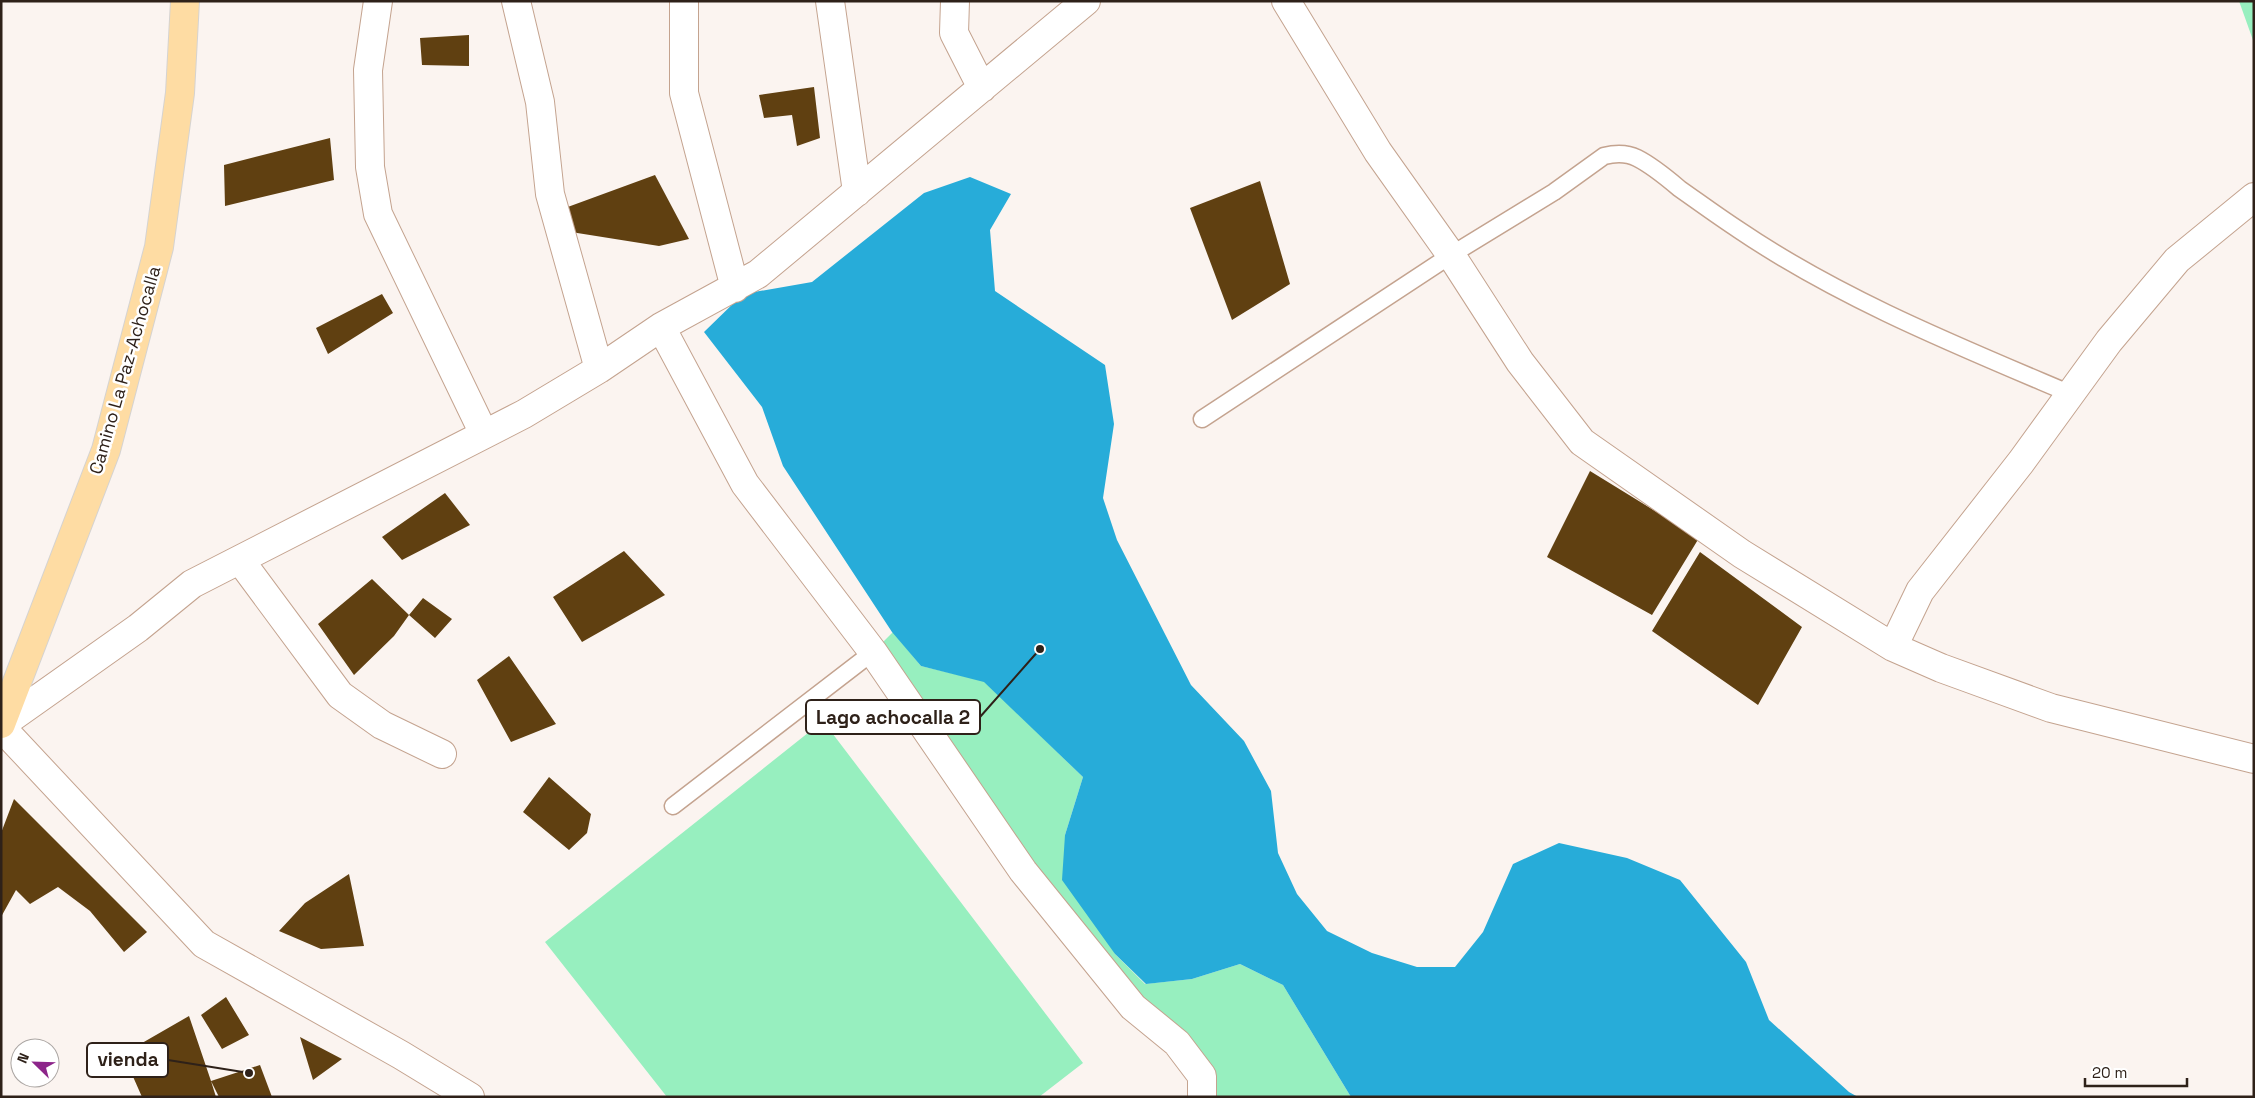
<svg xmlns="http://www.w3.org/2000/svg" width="2255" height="1098" font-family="'Space Grotesk',sans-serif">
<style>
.green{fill:#97efbf}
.water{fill:#27acd9}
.building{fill:#604011}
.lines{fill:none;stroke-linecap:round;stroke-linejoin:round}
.service-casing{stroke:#c4a38f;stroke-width:19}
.minor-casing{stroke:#c4a38f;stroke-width:30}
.primary-casing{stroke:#d5d3d1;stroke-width:30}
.service{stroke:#fff;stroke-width:16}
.minor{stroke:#fff;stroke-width:28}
.primary{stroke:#fedca3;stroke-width:28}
.labels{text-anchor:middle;stroke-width:5;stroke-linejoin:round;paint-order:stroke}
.street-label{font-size:18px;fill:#2e2119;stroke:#fff}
.leader{fill:none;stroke:#2e2119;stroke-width:2}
.callout-dot{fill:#2e2119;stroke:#fff;stroke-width:2}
.callout{fill:#fff;stroke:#2e2119;stroke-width:2}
.callout-label{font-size:19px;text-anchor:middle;font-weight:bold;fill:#2e2119}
</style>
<rect width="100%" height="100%" fill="#fbf4f0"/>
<path class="green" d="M2239 1H2254V43Z
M893 632 921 666 984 681 1083 777 1065 835 1115 954 1145 984 1192 979 1240 964 1283 985 1351 1097H1202L1133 1007 873 652Z
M823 721 1083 1063 1039 1097H667L545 942Z"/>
<path class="water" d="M970 177 1011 194 990 230 995 291 1105 365 1114 424 1103 498 1117 540 1191 685 1244 741 1271 791 1278 853 1297 894 1327 931 1372 953 1417 967H1455L1483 932 1513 864 1559 843 1627 858 1680 880 1746 962 1769 1020 1849 1092 1858 1097H1351L1283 985 1240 964 1192 979 1146 984 1115 954 1062 880 1065 835 1083 777 984 682 921 666 892 632 783 466 762 407 704 332 743 294 812 282 924 193Z"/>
<path class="building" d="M469 35V66L422 65 420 38Z
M814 87 820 138 797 146 792 115 764 118 759 95Z
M330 138 334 180 225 206 224 165Z
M655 175 689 239 659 246 571 232 565 208Z
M1260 181 1290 284 1232 320 1190 208Z
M382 294 393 313 328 354 316 328Z
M1590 471 1699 538 1652 615 1547 557Z
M445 493 470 525 402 560 382 537Z
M624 551 665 595 582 642 553 597Z
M1700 552 1802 627 1758 705 1652 631Z
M372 579 409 615 394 636 354 675 318 624Z
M423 598 452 619 435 638 409 615Z
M509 656 556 724 511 742 477 680Z
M549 777 591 814 587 833 569 850 523 812Z
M14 799 147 932 124 952 90 911 58 887 30 904 16 890 1 917V833Z
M349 874 364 946 321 949 279 931 305 903Z
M226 997 249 1035 222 1049 201 1015Z
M189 1016 211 1081 260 1065 272 1097H219L211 1081 216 1097H142L123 1054Z
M300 1037 342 1059 313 1080Z"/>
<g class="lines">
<defs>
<path id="service" d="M1202 419 1451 255 1554 192 1604 156C1616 153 1627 153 1637 158 1653 166 1667 178 1680 189 1700 203 1719 217 1739 230 1841 299 1958 346 2071 394
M673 806 873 652"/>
<path id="minor" d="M378 1 368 70 370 167 378 214 484 434
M516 1 540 102 550 194 599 369
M684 1V93L735 288
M830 1 857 192
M955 1 954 33 982 88
M1286 1 1378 152 1451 255 1520 362 1582 442 1742 554 1893 647 1941 668 2051 708 2254 759
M661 327 745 484 873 652 1023 871 1133 1007 1177 1043 1202 1076V1097
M240 560 340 695 382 725 442 754
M1893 647 1920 591 2021 462 2109 341 2177 260 2254 197
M1 725 138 628 192 584 524 414 599 369 661 327 758 274 1086 1
M1 727 204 944 401 1055 470 1097"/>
<path id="primary" d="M1 724 106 450 159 247 180 93 185 1"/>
</defs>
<use href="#service" class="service-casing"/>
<use href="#minor" class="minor-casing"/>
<use href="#primary" class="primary-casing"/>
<use href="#service" class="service"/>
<use href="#minor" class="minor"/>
<use href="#primary" class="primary"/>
</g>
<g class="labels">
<g class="street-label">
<text transform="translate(125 370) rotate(-74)" y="6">Camino La Paz-Achocalla</text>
</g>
</g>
<path class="leader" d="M1040 649L980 717M249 1073L168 1060"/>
<g class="callout-dot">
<circle cx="1040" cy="649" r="5"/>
<circle cx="249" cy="1073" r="5"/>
</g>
<g class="callout">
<rect x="806" y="700" width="174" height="34" rx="5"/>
<rect x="87" y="1043" width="81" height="34" rx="5"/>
</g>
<g class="callout-label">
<text x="893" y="724">Lago achocalla 2</text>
<text x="128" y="1066">vienda</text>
</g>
<rect width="2255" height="1098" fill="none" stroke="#2e2119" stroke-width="5"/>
<g transform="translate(35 1063) rotate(293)"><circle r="24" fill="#ffffff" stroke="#aba6a3"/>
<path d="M0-4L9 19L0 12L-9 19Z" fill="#8d258a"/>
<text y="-8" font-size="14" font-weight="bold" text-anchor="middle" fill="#2e2119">N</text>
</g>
<path d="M2085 1078v8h102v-8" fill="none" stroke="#2e2119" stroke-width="2.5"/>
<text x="2092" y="1078" font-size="15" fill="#2e2119" stroke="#ffffff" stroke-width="4" paint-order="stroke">20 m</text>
</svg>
